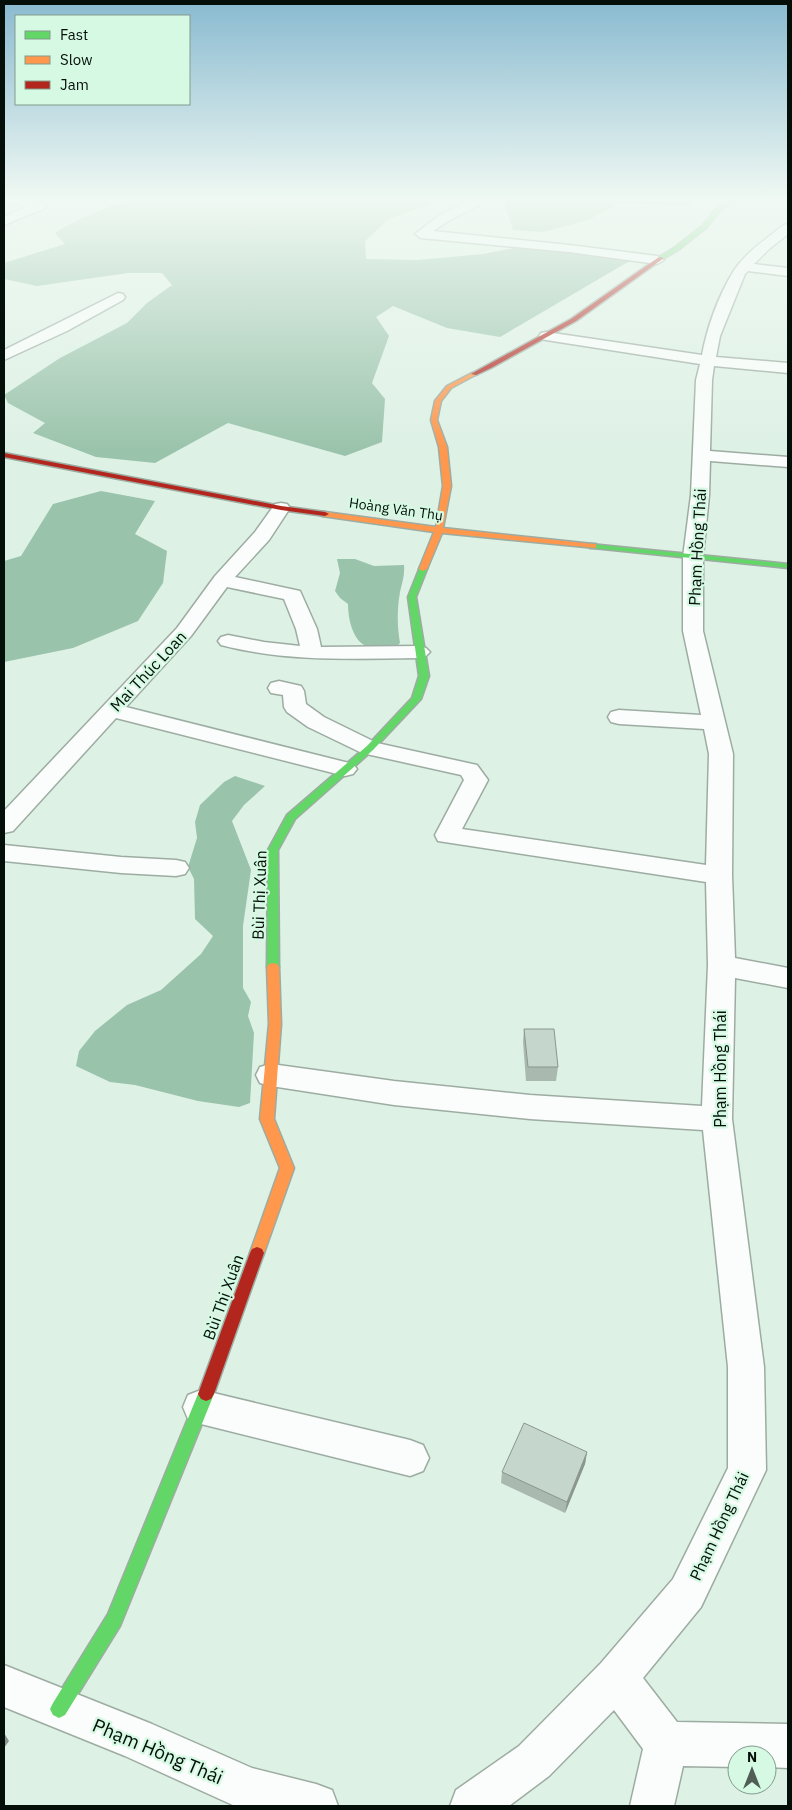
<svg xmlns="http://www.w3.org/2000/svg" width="792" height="1810" font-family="'IBM Plex Sans',sans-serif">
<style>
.water{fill:#9ac3ab}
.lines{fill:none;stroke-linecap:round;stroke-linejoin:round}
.street-casing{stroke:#9daca2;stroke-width:3}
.fast-casing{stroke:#9daca2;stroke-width:3}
.slow-casing{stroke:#9daca2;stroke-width:3}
.jam-casing{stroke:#9daca2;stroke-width:3}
.street{fill:#fafdfb;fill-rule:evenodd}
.fast{fill:#63d668;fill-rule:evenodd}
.slow{fill:#ff974d;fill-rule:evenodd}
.jam{fill:#b3261e;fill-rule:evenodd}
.wall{fill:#a9b9af}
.shaded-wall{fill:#8a968f}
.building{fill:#c5d7cc;stroke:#8a968f}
.labels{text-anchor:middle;stroke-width:4.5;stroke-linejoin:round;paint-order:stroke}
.far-street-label{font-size:14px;fill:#040f09;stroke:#d6f9e3}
.street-label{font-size:16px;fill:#040f09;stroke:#d6f9e3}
.near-street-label{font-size:19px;fill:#040f09;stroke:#d6f9e3}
</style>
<rect width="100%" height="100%" fill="#def1e5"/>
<path class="water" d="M134 199H444L389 219 365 241 366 259 418 260 483 254 519 247 579 249 633 259 500 337 447 328 393 306 376 317 389 336 372 383 385 399 382 442 345 456 228 423 155 463 96 457 33 433 45 423 8 403 4 395 60 358 127 323 147 303 172 285 162 273H128L37 286 4 279V263L65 244 55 233C80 217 105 208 134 199Z
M503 199H700L686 206 620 203 588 220 543 232 513 230Z
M101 491 155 501 135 534 167 551 163 583 138 621 73 648 4 662V561L21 556 53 504Z
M337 559H355L374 566 404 565C405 575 402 583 400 592 397 609 397 626 400 643L394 649C387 648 378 649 370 647 353 644 348 619 348 604L340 598 335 591 340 573Z
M235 776 265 786 244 805 232 821 251 870 243 926V988L251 1002 248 1016 254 1033 250 1103 239 1107 198 1101 135 1085 110 1082 76 1066 79 1051 95 1031 127 1005 161 990 201 954 213 936 195 919 194 879 188 867 197 838 195 822 200 805 224 782Z"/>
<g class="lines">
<defs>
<path id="street" d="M4 199H28L45 202 47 205 45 208 4 225V217L28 206 4 202Z
M475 199H491L448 221 433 231 569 245 657 256 664 260 657 264 569 252 421 238 415 234 440 215Z
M788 224V234L769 249 754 264 788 268V276L748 271 745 274 720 336 716 357 788 363V373L714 366 712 380 710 451 788 457V467L710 461 709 495 703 557V631L733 754 732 875 735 958 788 968V988L735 978 732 1119 764 1367 766 1470 701 1607 643 1678 677 1722 788 1724V1768L767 1767V1755H737V1767L683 1766 674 1806H630L643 1749 614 1710 549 1776 509 1806H450L456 1790 519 1746 601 1663 673 1579 728 1468V1367L703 1130 530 1119 394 1105 271 1086 260 1083 256 1075 260 1067 271 1064 394 1081 530 1095 702 1106 708 965 706 882 438 841 435 835 464 780 461 775 362 753 308 727 287 712 284 707 283 695 271 693 268 688 271 683 279 681 301 686 304 691 306 704 324 717 377 743 477 765 488 780 462 829 706 865 709 754 704 729 619 724 611 722 608 717 611 712 619 710 701 715 683 631V557L691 495 696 380 700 364 546 340 541 339 539 336 541 333 546 332 702 355C707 328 718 297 733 272 745 253 766 239 784 225Z
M118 293 123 294 125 297 123 300 67 331 4 360V350Z
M281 503 287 504 290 508 269 540 235 577 300 591 317 629 321 647 419 646 426 648 430 652 426 656 419 658C352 659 286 662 221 645L218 641 221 637 228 635 264 642 300 646 296 629 284 599 227 587 191 636 126 707 353 764 357 769 353 774 345 776 116 718 13 831 4 833V811L177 628 215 576 255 532 275 504Z
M4 845 121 857 176 860 185 862 189 868 185 874 176 876 121 873 4 861Z
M201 1390 410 1440 423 1445 429 1458 423 1471 410 1476 201 1424 188 1419 183 1407 188 1395Z
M4 1665 152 1724 252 1768 316 1784 332 1790 338 1806H235L125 1756 4 1707Z"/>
<path id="fast" d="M731 199H736L719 212 706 228 678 250 663 259H659V257L674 248 702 226 715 210Z
M590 544 788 564V568L593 548H590Z
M420 567H423L427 569 416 597 429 676 421 699 373 750 295 819 278 850 279 967 277 970H269L267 967 268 850 287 815 367 746 412 698 419 676 408 597Z
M206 1387 211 1389 214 1394 120 1626 65 1715 59 1718 53 1715 50 1709 53 1703 108 1614 198 1394 201 1389Z"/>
<path id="slow" d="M472 373 477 374 451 388 441 401 437 420 447 447 451 486 443 528 593 544H596V548L442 533 427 569 423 571 419 569 434 532 322 516V512H325L436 527 443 486 439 447 431 420 435 401 447 386Z
M273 963 277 964 279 967 281 1024 274 1119 294 1168 264 1253 262 1257 257 1259 252 1257 250 1253 280 1168 260 1119 269 1024 267 967 269 964Z"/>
<path id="jam" d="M659 257 664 258 576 321 491 368 476 375 471 374 571 319Z
M4 453 281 506 325 512 329 514 325 516 281 510 4 457Z
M257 1247 262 1249 264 1253 214 1394 211 1399 206 1401 201 1399 198 1394 250 1253 252 1249Z"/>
</defs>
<use href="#street" class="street-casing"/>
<use href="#fast" class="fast-casing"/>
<use href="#slow" class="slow-casing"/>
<use href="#jam" class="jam-casing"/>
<use href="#street" class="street"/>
<use href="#fast" class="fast"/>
<use href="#slow" class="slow"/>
<use href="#jam" class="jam"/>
</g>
<path class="wall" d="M524 1029 558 1067 556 1081H526L523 1042Z
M587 1452 585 1464 565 1513 501 1483 502 1472Z"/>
<path class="shaded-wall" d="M587 1452 585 1464 565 1513 567 1502Z
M4 1733 9 1741 4 1748Z"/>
<path class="building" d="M524 1029H554L558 1067H528Z
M524 1423 587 1452 567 1502 502 1472Z"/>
<linearGradient id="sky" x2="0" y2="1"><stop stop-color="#89bad0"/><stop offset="0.44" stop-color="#f0f9f3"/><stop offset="1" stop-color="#f0f9f3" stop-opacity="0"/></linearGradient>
<rect width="792" height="452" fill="url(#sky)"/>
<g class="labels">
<g class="far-street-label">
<text transform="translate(396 509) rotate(8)" y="5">Hoàng Văn Thụ</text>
</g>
<g class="street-label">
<text transform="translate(697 547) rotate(-87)" y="6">Phạm Hồng Thái</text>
<text transform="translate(148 671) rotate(-47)" y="6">Mai Thúc Loan</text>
<text transform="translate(259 895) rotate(-88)" y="6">Bùi Thị Xuân</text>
<text transform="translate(720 1069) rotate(-90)" y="6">Phạm Hồng Thái</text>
<text transform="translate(223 1297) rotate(-70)" y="6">Bùi Thị Xuân</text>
<text transform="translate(719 1526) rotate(-65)" y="6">Phạm Hồng Thái</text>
</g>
<g class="near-street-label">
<text transform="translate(158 1751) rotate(23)" y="7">Phạm Hồng Thái</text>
</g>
</g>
<rect width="792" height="1810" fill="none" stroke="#040f09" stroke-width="10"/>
<rect x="15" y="15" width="175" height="90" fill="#d6f9e3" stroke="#829b8c"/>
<rect x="25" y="31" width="25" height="8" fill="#63d668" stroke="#829b8c"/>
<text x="60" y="40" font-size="15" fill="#040f09">Fast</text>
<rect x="25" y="56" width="25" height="8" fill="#ff974d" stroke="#829b8c"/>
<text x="60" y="65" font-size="15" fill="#040f09">Slow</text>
<rect x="25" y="81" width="25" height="8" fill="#b3261e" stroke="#829b8c"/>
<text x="60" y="90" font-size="15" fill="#040f09">Jam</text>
<g transform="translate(752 1770)"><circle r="24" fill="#d6f9e3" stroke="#829b8c"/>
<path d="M0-4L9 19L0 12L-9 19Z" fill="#505e56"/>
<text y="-8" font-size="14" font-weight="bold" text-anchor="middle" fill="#040f09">N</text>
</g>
</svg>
